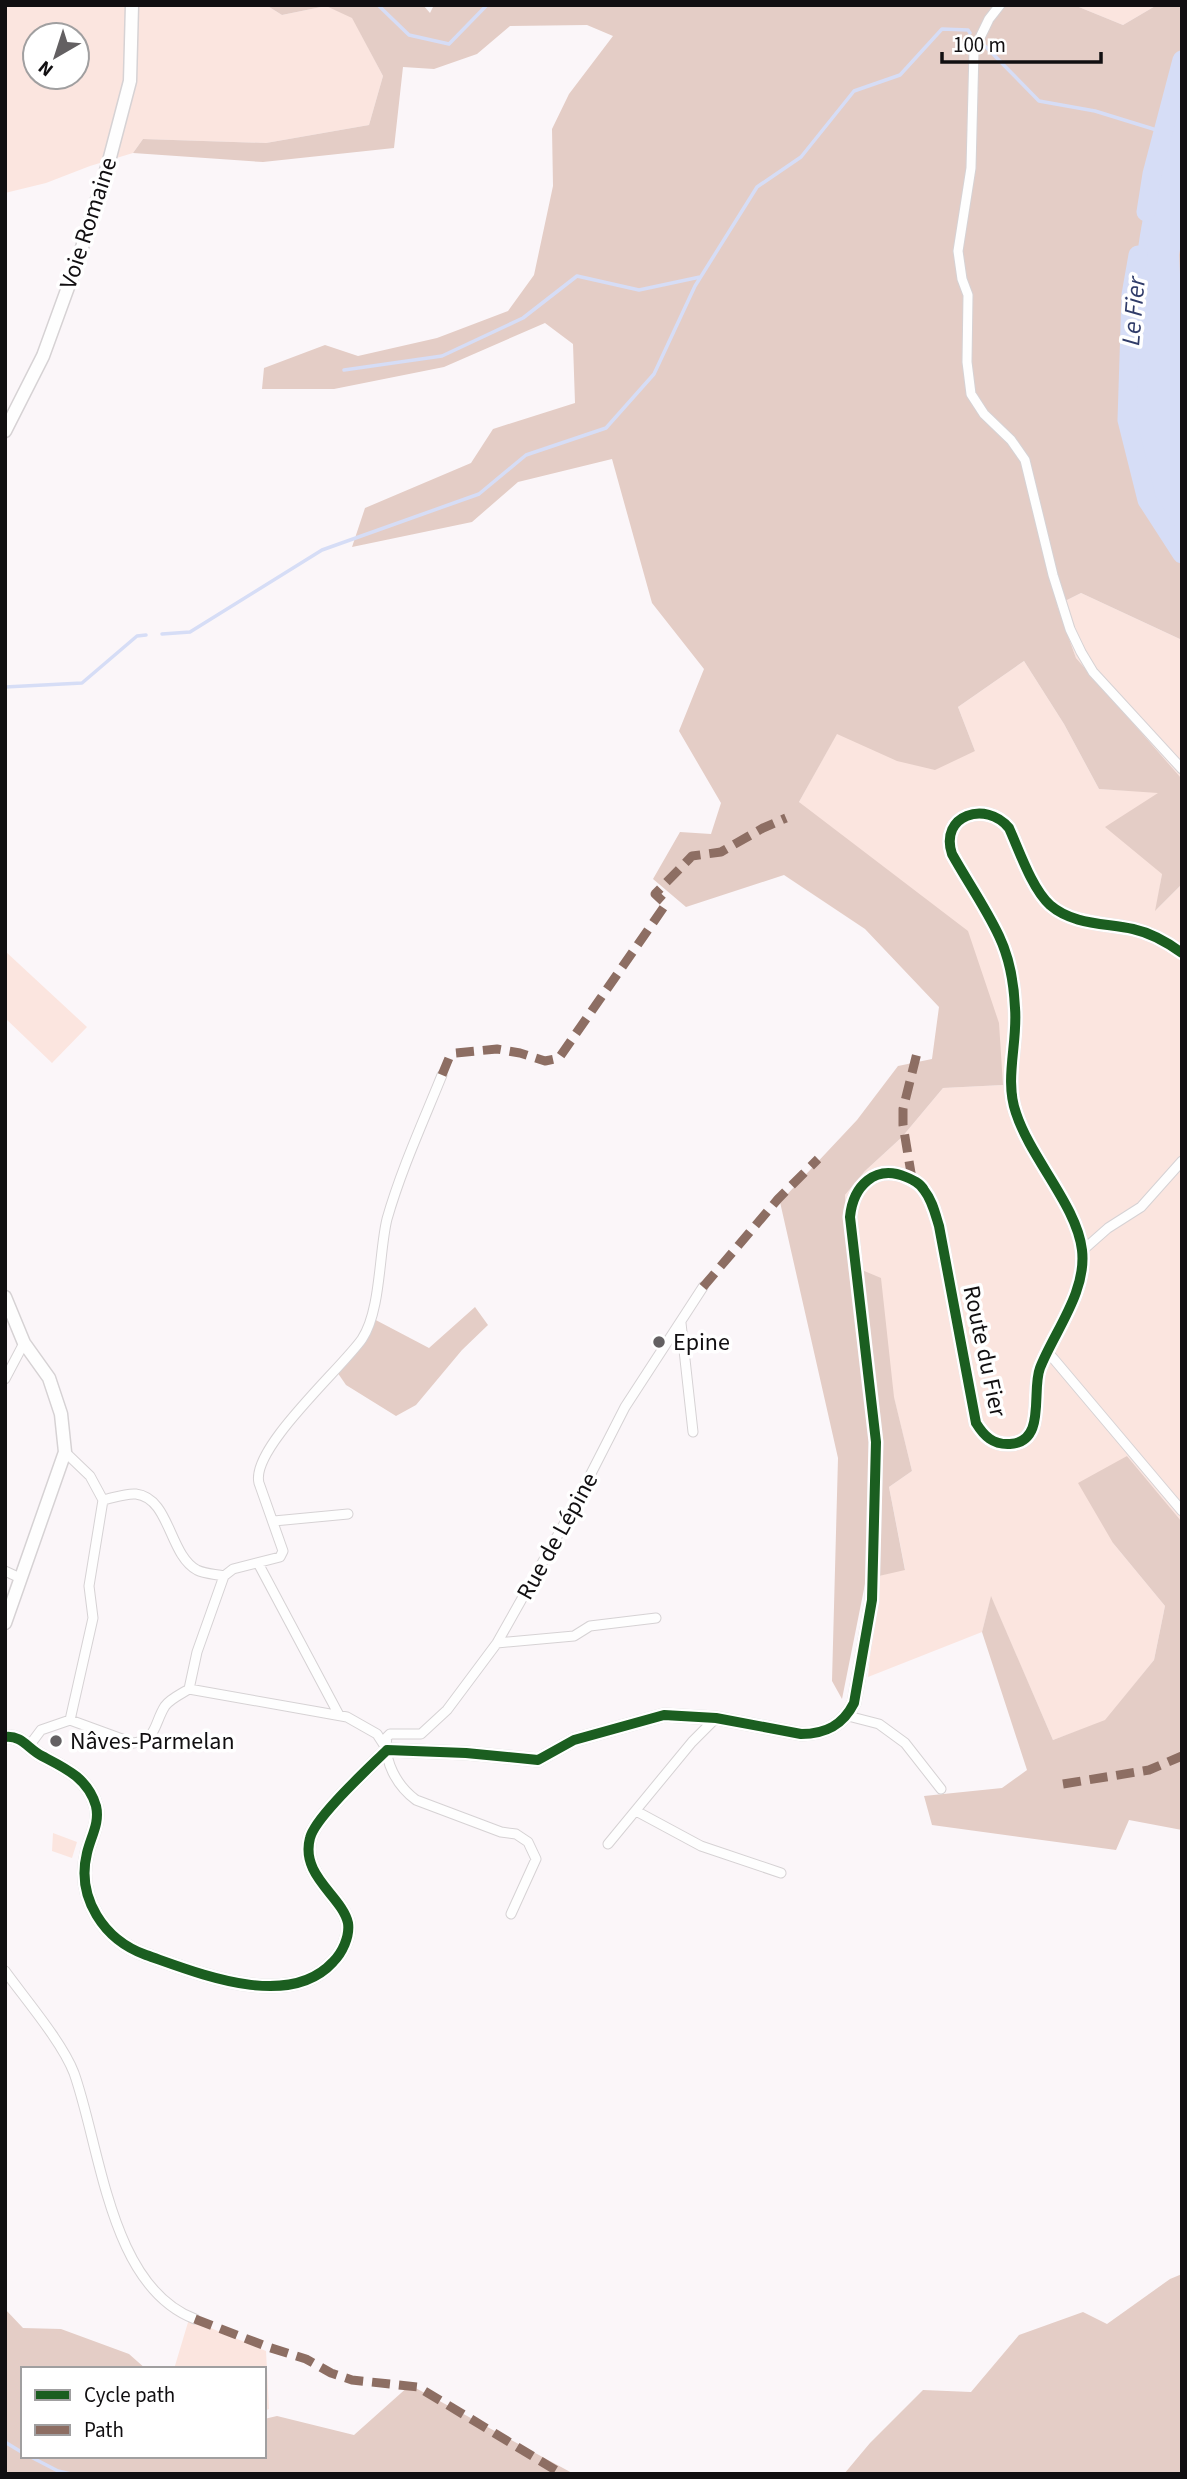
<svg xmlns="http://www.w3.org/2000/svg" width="1187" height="2479" font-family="'Source Sans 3',sans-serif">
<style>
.green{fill:#fbe5df;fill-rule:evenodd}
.forest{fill:#e4cdc6}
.water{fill:#d6ddf6}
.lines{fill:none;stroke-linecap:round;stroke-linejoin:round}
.stream{stroke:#d6ddf6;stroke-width:3.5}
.river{stroke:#d6ddf6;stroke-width:19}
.street-casing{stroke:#d6d2d4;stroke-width:11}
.secondary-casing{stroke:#d6d2d4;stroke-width:15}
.street{stroke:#fefefe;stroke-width:9}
.secondary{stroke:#fefefe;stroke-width:12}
.quiet{stroke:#8d6e63;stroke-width:9;stroke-dasharray:18 9;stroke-linecap:butt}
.cycleway-casing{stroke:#fff;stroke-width:15}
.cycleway{stroke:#1b5e20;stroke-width:10}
.poi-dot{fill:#636062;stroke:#fff;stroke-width:2.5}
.labels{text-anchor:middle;stroke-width:7;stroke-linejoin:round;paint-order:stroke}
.street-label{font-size:24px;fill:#110f11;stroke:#fff}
.poi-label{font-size:24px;fill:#110f11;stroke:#fff;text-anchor:start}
.water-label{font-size:26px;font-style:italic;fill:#303c69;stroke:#fff}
</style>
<rect width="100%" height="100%" fill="#fbf6f9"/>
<path class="green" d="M5 5H266L282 15 326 6 352 17 383 76 369 125 266 143 143 139 133 153 90 166 46 183 5 193ZM35 35H77V77H35Z
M1074 5H1157L1123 25Z
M1081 593 1182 640V779L1076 658 1057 605Z
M1024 661 1064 724 1099 789 1159 792 1162 874 1156 910 1180 886 1182 887V1522L1127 1456 1113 1543 1165 1606 1154 1660 1105 1721 1053 1740 991 1597 982 1632 868 1677 878 1576 905 1569 889 1487 912 1471 894 1398 850 1265 845 1195 865 1171 902 1137 943 1088 1003 1085 799 802 837 733 857 742 975 751 958 707Z
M5 951 87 1027 52 1063 5 1018Z
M53 1833 77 1842 72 1858 52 1851Z
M189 2319 266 2351 269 2409 264 2411V2369H174Z"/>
<path class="forest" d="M266 5H423L430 13 434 5H1074L1123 25 1157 5H1182V640L1081 593 1057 605 1076 658 1182 779V887L1180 886 1155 911 1162 874 1105 827 1158 793 1099 789 1064 724 1024 661 958 707 975 751 935 770 897 761 837 734 799 802 968 931 999 1023 1003 1085 943 1088 902 1137 865 1171 845 1195 850 1265 881 1278 894 1397 912 1471 889 1487 905 1570 866 1579 842 1699 832 1681 838 1458 780 1202 857 1120 898 1066 932 1059 939 1007 865 929 784 875 686 907 653 879 680 832 711 834 721 803 679 731 704 669 652 603 612 459 518 482 472 522 352 547 365 508 471 463 493 429 575 403 573 344 545 323 444 367 334 389H262L264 368 325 345 358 356 437 338 508 311 534 275 553 186 552 129 569 94 613 36 587 25 510 26 477 54 434 69 403 67 394 148 263 162 133 153 143 139 266 143 369 125 383 76 352 18 326 6 282 15Z
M475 1307 488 1325 462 1350 416 1405 396 1416 346 1385 335 1369 363 1337 370 1317 429 1348Z
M1127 1456 1182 1522V1830L1129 1820 1116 1850 932 1825 924 1796 1002 1788 1027 1770 982 1632 991 1596 1053 1740 1105 1720 1154 1660 1165 1606 1113 1543 1078 1483Z
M1182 2274V2474H844L870 2443 923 2390 971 2392 1019 2335 1083 2312 1107 2324 1170 2279Z
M5 2309 23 2328 61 2329 129 2354 146 2369H23V2456H264V2419L277 2416 354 2435 410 2385 574 2474H5Z"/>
<path class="water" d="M1182 64V239L1179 255 1182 312V558C1153 517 1129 467 1128 416 1127 392 1129 369 1130 346 1132 309 1134 272 1140 235 1149 177 1168 121 1182 64Z"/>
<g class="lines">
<path class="stream" d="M378 5 409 35 449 44 487 5
M985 46 1039 101 1095 111 1163 132
M344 370 442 356 523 318 577 276 639 290 700 277
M162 634 190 632 322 550 479 494 526 455 606 428 654 374 695 286 757 187 801 157 854 91 900 75 942 29 968 30 970 33
M5 687 82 683 137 636 146 635
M5 2442 23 2453
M29 2456 58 2471 71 2474"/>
<path class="river" d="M1146 212 1152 174 1182 60
M1138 255 1131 295 1127 420 1147 500 1182 554"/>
<defs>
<path id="street" d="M1000 5 989 19 974 50 971 168 958 251 962 279 968 295 967 362 971 394 984 414 1011 440 1025 460 1053 575 1070 629 1081 652 1093 672 1182 769
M1082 1251 1108 1228 1141 1207 1182 1161
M681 1323 693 1432
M1047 1351 1182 1511
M5 1379 24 1343
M65 1452 90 1476 103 1500 89 1586 93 1618 70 1720
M103 1500C113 1498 126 1493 136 1494 170 1498 169 1555 197 1570 205 1574 215 1574 224 1576
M274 1521 348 1514
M258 1563 339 1715
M5 1571 20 1578
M497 1643 574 1636 590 1626 656 1618
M189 1689 197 1652 224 1576 233 1569 280 1557 283 1551 259 1483C250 1449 342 1368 362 1339 381 1311 379 1251 387 1219 401 1170 423 1122 442 1075
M848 1716 879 1724 905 1743 941 1789
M70 1720 133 1743C157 1741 154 1723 165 1706 170 1699 181 1694 189 1689L347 1717 377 1734 386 1748
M29 1746 41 1730 70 1720
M636 1811 701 1846 781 1873
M608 1844 692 1742 716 1718
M511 1914 536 1859 528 1842 516 1834 501 1832 416 1800C397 1786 383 1761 387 1737L390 1734H421L447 1710 497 1643 577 1501 625 1407 703 1287
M5 1971C26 2000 62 2042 74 2073 101 2149 110 2287 195 2319"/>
<path id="secondary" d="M5 431 43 356 79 257 109 161 130 81 132 5
M5 1297 24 1343 49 1378 61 1414 65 1452 5 1623
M5 1737C22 1735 28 1749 42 1756 65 1768 88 1778 96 1806 100 1823 91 1836 87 1853 76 1898 104 1940 146 1955 198 1973 288 2011 333 1962 342 1953 350 1937 348 1923 342 1896 300 1876 310 1838 315 1817 370 1767 387 1750L466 1753 538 1760 574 1740 664 1715 716 1718 801 1734C826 1734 843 1725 854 1703L872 1600 876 1442 850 1217C853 1186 875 1164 906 1177 913 1180 920 1183 924 1190 932 1200 935 1213 939 1226L976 1423C984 1436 993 1445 1010 1444 1047 1442 1031 1391 1040 1368 1054 1332 1087 1292 1082 1250 1077 1206 1031 1159 1016 1113 1004 1079 1018 1043 1015 1008 1014 985 1009 957 999 936 986 908 967 881 952 854 939 815 986 800 1009 828 1019 850 1032 889 1050 905 1073 925 1105 923 1133 929 1151 933 1167 942 1182 953"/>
</defs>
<use href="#street" class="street-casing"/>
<use href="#secondary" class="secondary-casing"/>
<use href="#street" class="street"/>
<use href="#secondary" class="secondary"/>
<path class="quiet" d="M442 1075 449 1058 456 1053 497 1049 520 1053 545 1061 559 1058 666 904 655 894 692 856 721 852 763 828 786 818
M912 1179 903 1125V1109L917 1053
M703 1287 778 1199 818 1159
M1063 1784 1149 1770 1182 1756
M195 2319 268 2347 306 2359 331 2373 352 2380 418 2387 562 2474"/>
<defs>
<path id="cycleway" d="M5 1737C22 1735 28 1749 42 1756 65 1768 88 1778 96 1806 100 1823 91 1836 87 1853 76 1898 104 1940 146 1955 198 1973 288 2011 333 1962 342 1953 350 1937 348 1923 342 1896 300 1876 310 1838 315 1817 370 1767 387 1750L466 1753 538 1760 574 1740 664 1715 716 1718 801 1734C826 1734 843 1725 854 1703L872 1600 876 1442 850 1217C853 1186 875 1164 906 1177 913 1180 920 1183 924 1190 932 1200 935 1213 939 1226L976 1423C984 1436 993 1445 1010 1444 1047 1442 1031 1391 1040 1368 1054 1332 1087 1292 1082 1250 1077 1206 1031 1159 1016 1113 1004 1079 1018 1043 1015 1008 1014 985 1009 957 999 936 986 908 967 881 952 854 939 815 986 800 1009 828 1019 850 1032 889 1050 905 1073 925 1105 923 1133 929 1151 933 1167 942 1182 953"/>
</defs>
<use href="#cycleway" class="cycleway-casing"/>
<use href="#cycleway" class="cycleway"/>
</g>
<g class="poi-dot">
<circle cx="659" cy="1342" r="7"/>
<circle cx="56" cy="1741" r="7"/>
</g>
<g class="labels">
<g class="street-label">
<text transform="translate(88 223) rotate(-72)" y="8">Voie Romaine</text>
<text transform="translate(985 1351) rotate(78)" y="8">Route du Fier</text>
<text transform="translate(557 1536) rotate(-61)" y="8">Rue de Lépine</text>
</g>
<g class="poi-label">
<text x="673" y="1350">Epine</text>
<text x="70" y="1749">Nâves-Parmelan</text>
</g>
<g class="water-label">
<text transform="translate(1133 311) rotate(-85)" y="9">Le Fier</text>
</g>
</g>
<rect width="1187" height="2479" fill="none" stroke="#110f11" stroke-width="14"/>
<rect x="21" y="2367" width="245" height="91" fill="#ffffff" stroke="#a09fa0" stroke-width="2"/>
<rect x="35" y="2390" width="35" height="10" fill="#1b5e20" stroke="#a09fa0" stroke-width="2"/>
<text x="84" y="2402" font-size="21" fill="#110f11">Cycle path</text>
<rect x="35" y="2425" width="35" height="10" fill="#8d6e63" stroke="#a09fa0" stroke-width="2"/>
<text x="84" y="2437" font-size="21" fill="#110f11">Path</text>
<g transform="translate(56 56) rotate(219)"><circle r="33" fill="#ffffff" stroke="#a09fa0" stroke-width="2"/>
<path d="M0-5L12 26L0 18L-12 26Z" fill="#636062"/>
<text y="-10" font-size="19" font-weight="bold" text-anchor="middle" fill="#110f11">N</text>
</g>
<path d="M942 52v10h159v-10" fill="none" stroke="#110f11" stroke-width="3.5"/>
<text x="953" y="52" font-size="21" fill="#110f11" stroke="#ffffff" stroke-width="5" paint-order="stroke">100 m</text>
</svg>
